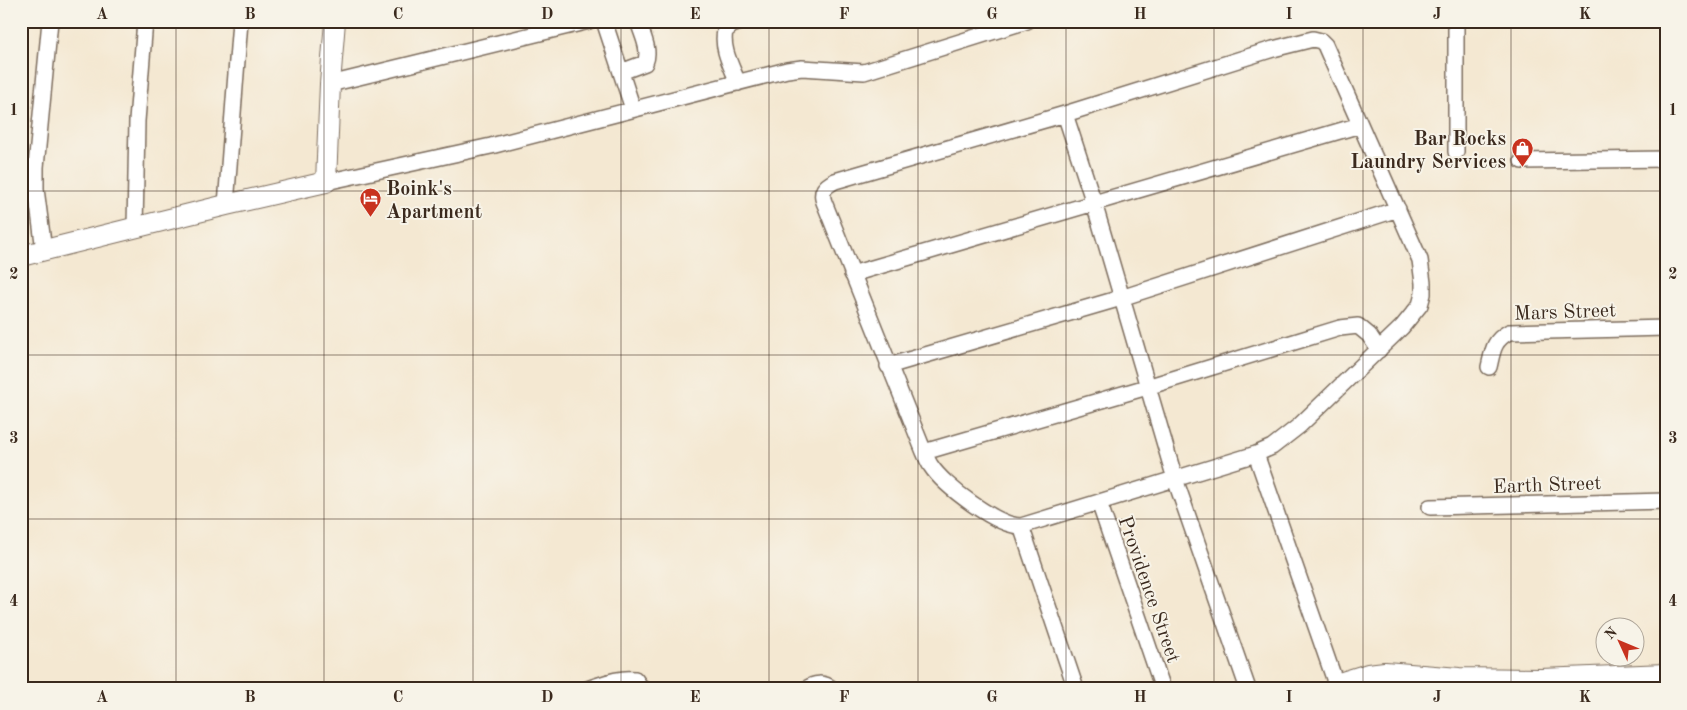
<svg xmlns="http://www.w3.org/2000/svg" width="1687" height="710" font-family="'Old Standard TT',serif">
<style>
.built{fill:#d8d7f8}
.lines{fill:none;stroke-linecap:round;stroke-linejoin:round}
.street-casing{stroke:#7c6c5d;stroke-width:18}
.secondary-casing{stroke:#7c6c5d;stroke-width:22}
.street{stroke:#fff;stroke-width:15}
.secondary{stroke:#fff;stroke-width:20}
.grid{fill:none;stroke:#3b2a1e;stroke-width:1;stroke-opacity:0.55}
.labels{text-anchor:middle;stroke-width:4;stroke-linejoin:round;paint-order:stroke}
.poi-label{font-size:20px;font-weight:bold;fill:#3b2a1e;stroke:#f7f3e8;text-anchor:end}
.street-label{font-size:20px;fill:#3b2a1e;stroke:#f7f3e8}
.neatline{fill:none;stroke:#3b2a1e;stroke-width:2}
.grid-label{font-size:16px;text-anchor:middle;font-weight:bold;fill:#3b2a1e}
</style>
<rect width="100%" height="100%" fill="#f7f3e8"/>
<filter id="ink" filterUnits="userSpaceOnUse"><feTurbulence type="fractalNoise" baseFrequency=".02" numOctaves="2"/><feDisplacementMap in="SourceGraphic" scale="10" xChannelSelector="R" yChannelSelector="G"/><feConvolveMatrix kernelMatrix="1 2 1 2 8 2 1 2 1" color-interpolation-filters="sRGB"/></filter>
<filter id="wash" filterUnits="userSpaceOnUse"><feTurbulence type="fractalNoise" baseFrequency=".0096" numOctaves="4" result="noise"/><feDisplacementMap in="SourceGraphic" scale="20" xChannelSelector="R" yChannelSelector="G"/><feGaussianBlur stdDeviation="1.12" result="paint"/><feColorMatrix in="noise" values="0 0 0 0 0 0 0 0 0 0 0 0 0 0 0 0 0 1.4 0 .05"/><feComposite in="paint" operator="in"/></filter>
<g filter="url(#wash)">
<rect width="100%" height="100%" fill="#f4e8d2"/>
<path class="built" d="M1619 682V689H1400L1398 684Z"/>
</g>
<g filter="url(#ink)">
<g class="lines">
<defs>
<path id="street" d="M604 21 633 109
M1313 39 1321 41 1325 45 1420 260 1423 283V294L1420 305 1402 327 1299 426 1272 447 1256 454 1021 526C997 526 944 486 931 466 928 462 926 456 924 452L824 202C820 191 825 186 835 181L1065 114 1273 49Z
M621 72 645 63C651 50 642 35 638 21
M738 83C732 67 721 49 725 31L732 25 744 21
M330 84 589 21
M1065 114 1094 203 1175 479 1248 689
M1456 152V21
M1522 161 1666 159
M326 182 491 146 787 70 802 68 864 72 1027 21
M226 205 240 21
M135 228 137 121 145 21
M44 250 36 189V167L50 21
M852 274 1360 125
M888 366 1121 298 1398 209
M1489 367C1493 350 1493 341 1509 332L1666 328
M924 452 1147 387 1340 328 1358 326 1369 335 1379 350
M1256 454 1336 684
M1099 502 1163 689
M1430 507 1666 501
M1021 526 1076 689
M1385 672 1391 689
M587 689C603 684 619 677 635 679L642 689
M806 689C814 683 824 682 832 689"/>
<path id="secondary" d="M21 256 226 205 326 182 330 84 335 21
M1337 689 1336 684 1368 674 1385 672 1459 678 1541 679 1666 674"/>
</defs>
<use href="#street" class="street-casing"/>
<use href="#secondary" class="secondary-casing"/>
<use href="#street" class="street"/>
<use href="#secondary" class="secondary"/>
</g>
</g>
<path class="grid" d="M176 21V689M324 21V689M473 21V689M621 21V689M769 21V689M918 21V689M1066 21V689M1214 21V689M1363 21V689M1511 21V689M21 191H1666M21 355H1666M21 519H1666"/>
<defs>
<symbol id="shop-pin" viewBox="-11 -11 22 30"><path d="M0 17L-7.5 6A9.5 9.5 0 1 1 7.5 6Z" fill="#c8321e" stroke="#f7f3e8"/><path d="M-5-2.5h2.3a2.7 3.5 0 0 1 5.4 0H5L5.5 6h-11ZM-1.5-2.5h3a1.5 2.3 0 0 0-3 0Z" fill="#fff"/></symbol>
<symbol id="hotel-pin" viewBox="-11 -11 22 30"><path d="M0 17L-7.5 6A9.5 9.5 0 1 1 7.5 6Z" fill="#c8321e" stroke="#f7f3e8"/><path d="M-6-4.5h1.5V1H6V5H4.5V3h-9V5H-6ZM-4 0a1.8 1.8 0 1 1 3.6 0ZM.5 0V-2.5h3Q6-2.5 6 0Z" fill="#fff"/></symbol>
</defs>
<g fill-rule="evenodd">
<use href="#shop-pin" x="1510" y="136" width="25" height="34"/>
<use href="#hotel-pin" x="358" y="186" width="25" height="34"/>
</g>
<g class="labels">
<g class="poi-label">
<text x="1506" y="145">Bar Rocks<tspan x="1506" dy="23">Laundry Services</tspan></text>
<text x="386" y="195" text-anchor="start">Boink's<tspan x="386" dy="23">Apartment</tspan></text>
</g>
<g class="street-label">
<text transform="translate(1565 311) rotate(-2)" y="7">Mars Street</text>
<text transform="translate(1547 484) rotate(-2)" y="7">Earth Street</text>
<text transform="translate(1150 589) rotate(71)" y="7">Providence Street</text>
</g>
</g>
<rect width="1687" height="710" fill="none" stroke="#f7f3e8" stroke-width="55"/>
<g transform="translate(1620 642) rotate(314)"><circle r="24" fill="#f7f3e8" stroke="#aca397"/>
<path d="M0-4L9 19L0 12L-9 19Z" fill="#c8321e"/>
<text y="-8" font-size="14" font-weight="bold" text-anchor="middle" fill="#3b2a1e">N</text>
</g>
<rect x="28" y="28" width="1632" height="654" class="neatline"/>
<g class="grid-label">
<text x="102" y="19">A</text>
<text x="250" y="19">B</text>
<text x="398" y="19">C</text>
<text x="547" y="19">D</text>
<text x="695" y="19">E</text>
<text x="844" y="19">F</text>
<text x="992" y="19">G</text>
<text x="1140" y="19">H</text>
<text x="1289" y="19">I</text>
<text x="1437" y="19">J</text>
<text x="1585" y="19">K</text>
<text x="14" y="115">1</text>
<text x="1673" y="115">1</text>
<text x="14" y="279">2</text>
<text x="1673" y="279">2</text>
<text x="14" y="443">3</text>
<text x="1673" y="443">3</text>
<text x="14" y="606">4</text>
<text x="1673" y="606">4</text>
<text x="102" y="702">A</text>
<text x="250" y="702">B</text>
<text x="398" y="702">C</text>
<text x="547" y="702">D</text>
<text x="695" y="702">E</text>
<text x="844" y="702">F</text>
<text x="992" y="702">G</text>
<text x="1140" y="702">H</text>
<text x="1289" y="702">I</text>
<text x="1437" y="702">J</text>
<text x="1585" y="702">K</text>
</g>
</svg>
